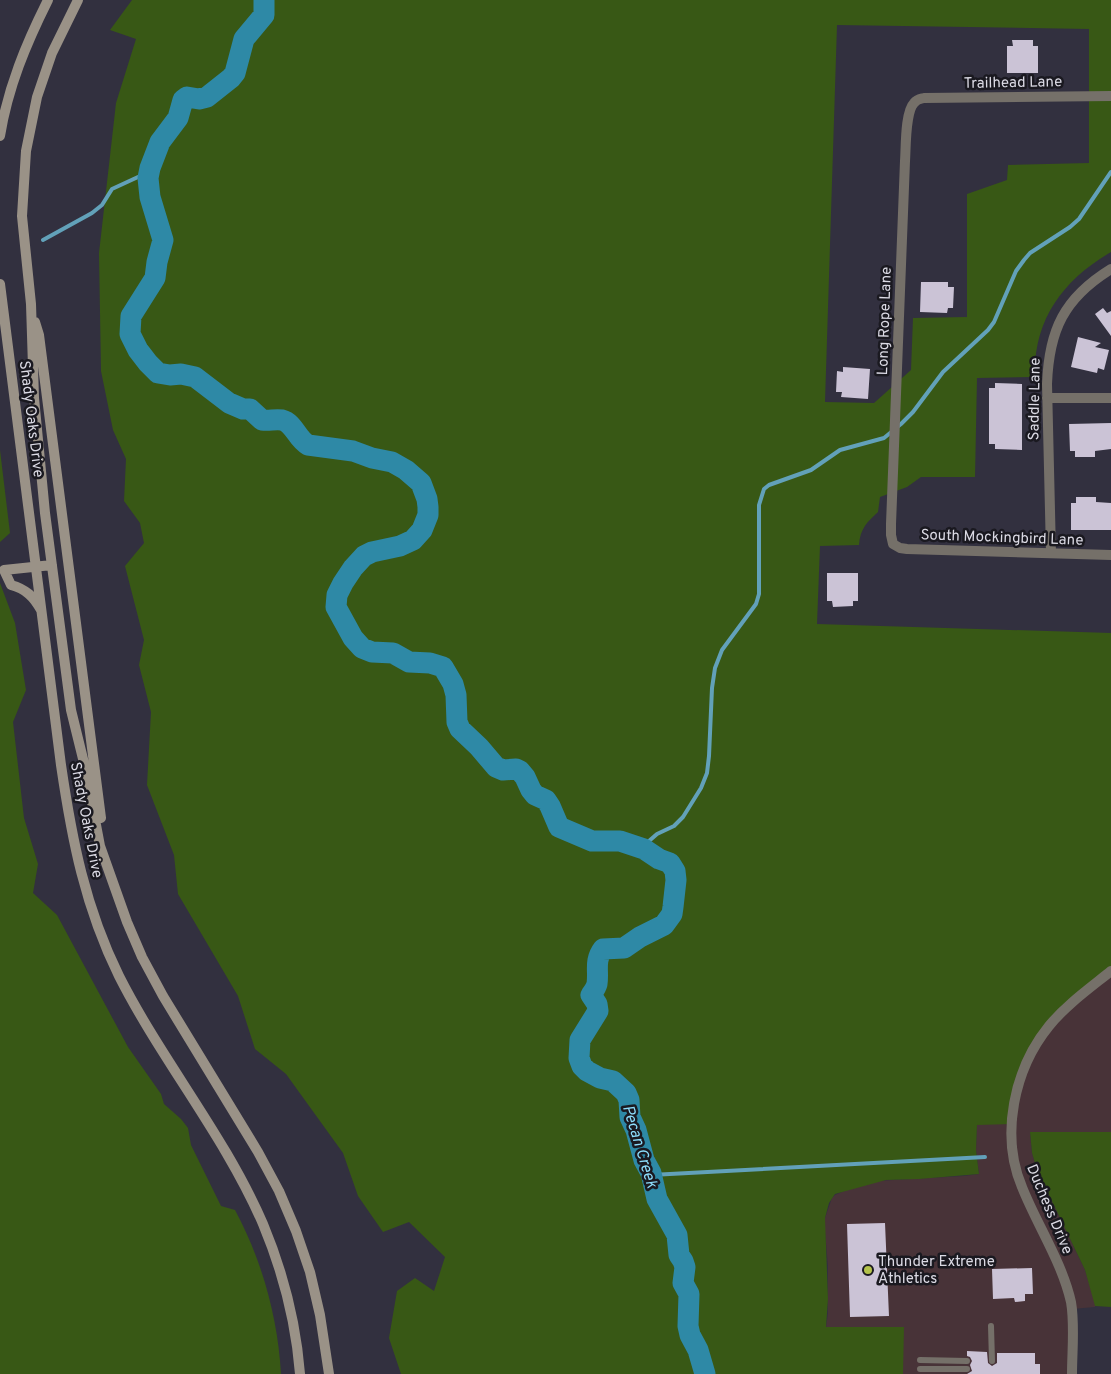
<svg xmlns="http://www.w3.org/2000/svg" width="1111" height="1374" font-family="Overpass,sans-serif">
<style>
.commercial{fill:#483338}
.green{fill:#385815;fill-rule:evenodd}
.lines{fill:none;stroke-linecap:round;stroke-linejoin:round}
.stream{stroke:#62a1b9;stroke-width:4}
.river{stroke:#2e89a6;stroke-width:21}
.building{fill:#cbc3d6}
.lane{stroke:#757069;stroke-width:6}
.street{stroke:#757069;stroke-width:10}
.secondary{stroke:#9a9287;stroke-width:10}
.poi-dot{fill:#b3c24b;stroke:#1a1920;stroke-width:2}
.labels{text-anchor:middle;stroke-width:5;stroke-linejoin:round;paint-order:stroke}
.street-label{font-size:15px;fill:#dbdae4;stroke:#1a1920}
.poi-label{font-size:15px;fill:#dbdae4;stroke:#1a1920;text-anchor:start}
.water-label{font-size:16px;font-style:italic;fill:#8cdcfa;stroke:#1a1920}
</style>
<rect width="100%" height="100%" fill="#32303f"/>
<path class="commercial" d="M1111 971V1132H1030L1032 1153 1037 1170 1085 1270 1095 1301V1307L1072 1309V1374H903V1327L826 1328 828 1313V1266L825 1231V1218L832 1198 835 1195 849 1189 876 1181 964 1176 979 1174 976 1150 977 1125 1013 1111 1037 1042Z"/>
<path class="green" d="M132 0H1111V252C1063 280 1033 320 1035 377L977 378 975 477H921L907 487 880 497 878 512C867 522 860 529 859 545L820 546 817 624 1111 633V971L1062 1011 1031 1053 1012 1124 977 1125 976 1150 979 1174 919 1179 886 1180 835 1194 829 1203 825 1218 828 1299 826 1327H904L903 1374H401L389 1338 397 1291 415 1278 434 1291 445 1257 409 1222 383 1232 358 1196 343 1153 286 1074 255 1049 238 996 178 894 174 855 147 785 151 712 139 665 144 640 125 566 144 543 140 523 124 501 126 459 113 430 101 371 99 253 116 103 136 39 110 30ZM837 25 1089 29V163L1008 165 1007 180 967 194V317L913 318 911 370 874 403 825 402Z
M0 450 10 533 0 542Z
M0 583 15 623 26 690 13 722 24 818 38 864 33 893 57 915 128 1047 161 1094 164 1104 181 1119 188 1128 191 1145 221 1206 235 1210C262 1260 278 1318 281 1374H0Z
M1030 1132H1111V1307L1095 1306 1085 1270 1037 1170 1032 1153Z"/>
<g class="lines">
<path class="stream" d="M43 240 92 213 102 205 112 189 138 177 148 178
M644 849 649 841 657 834 674 826 683 817 701 788 707 773 709 756 712 688 715 668 722 650 756 604 759 594V505L764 489 769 485 811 470 840 450 884 438 901 424 913 412 943 372 988 330 994 322 1016 271 1024 260 1030 253 1070 227 1079 219 1111 172
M651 1175 985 1157"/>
<path class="river" d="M264 0V15L244 39 235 73 231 78 207 97 199 99 187 97 183 100 178 118 160 142 150 168 148 178 150 197 163 240 157 262 155 278 131 316 130 334 138 350 148 363 158 373 170 375 181 374 195 377 229 403 243 409H250L262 420C269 421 275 419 282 420 294 423 297 439 308 445L353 451 372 458 392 462 406 470 421 483 427 499 428 507V515L422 530 413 540 400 546 372 552 364 556 353 568 343 583 337 595 336 607 353 638 362 648 372 652 393 653 409 662 430 663 443 667 453 684 456 695 457 722 460 729 479 747 496 767 503 770 516 769 520 771 525 777 531 790 535 795 546 800 550 806 559 827 592 841H620L644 849 659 859 670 863 675 871 676 880 673 907 672 914 664 925 640 937 624 948 603 949C594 961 599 971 597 984 596 988 593 992 591 995L597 1004 598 1011 580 1040 579 1058 582 1066 587 1071 600 1078 613 1081 626 1093 629 1100 630 1117 636 1130 644 1160 651 1173 657 1199 677 1235 679 1255 683 1261 685 1267 683 1283 689 1294 688 1326 690 1335 698 1350 705 1374"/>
</g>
<path class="building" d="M1012 40H1033V46H1038V73H1007V46H1013Z
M921 282H948V287H954L953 308H948L947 313 920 312Z
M1103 308 1107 313 1111 311V336L1095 314Z
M1078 337 1101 343 1095 347 1109 350 1104 370 1098 368 1097 373 1071 367Z
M843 367 870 369 868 399 841 397 842 392H836L837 371 843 372Z
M995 383 1022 384V450L995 449V444H989V388H995Z
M1111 423V449L1095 451V457H1075V451H1070L1069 424Z
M1076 497H1096V502L1111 503V530H1071V503H1076Z
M827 573H858V601H853V606L833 607 832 601H827Z
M885 1223 889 1316 850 1317 847 1224Z
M1032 1268 1033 1294H1025V1301L1015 1302 1014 1298 993 1299 992 1269Z
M967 1351 987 1352 988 1363 992 1366 997 1363V1353H1035V1364H1040V1374H967L972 1371 970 1365 972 1361 970 1357 967 1356Z"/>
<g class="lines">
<path class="lane" d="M991 1326 992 1361
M920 1360 967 1361
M920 1369H967"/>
<path class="street" d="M1111 96 924 98C920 99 917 99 914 103 905 112 906 148 905 161L891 524V535L893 544 900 548 907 549 1111 555
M1047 398H1111
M1051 553 1047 384C1049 330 1064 298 1111 269
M1072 1374C1072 1351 1075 1325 1071 1302 1062 1262 1037 1225 1022 1187 1000 1135 1014 1069 1049 1026 1066 1005 1090 988 1111 971"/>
<path class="secondary" d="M78 0 52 53 37 97 26 151 22 216 31 304 34 398 45 513 71 710 85 767 100 846 127 922 142 957 163 996 258 1152 279 1191 296 1231 310 1272 320 1315 329 1374
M0 136C8 87 26 44 48 0
M0 284 61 765C72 840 85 907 119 976 162 1061 225 1136 263 1224 283 1272 296 1323 300 1374
M35 322 39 335 101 818
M41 610C34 597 26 589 11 585L4 570 52 565"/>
</g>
<circle class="poi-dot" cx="868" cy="1270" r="5"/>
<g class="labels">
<g class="street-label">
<text transform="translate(1013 82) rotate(-1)" y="5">Trailhead Lane</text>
<text transform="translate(884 321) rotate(-88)" y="5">Long Rope Lane</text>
<text transform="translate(1034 399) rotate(-89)" y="5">Saddle Lane</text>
<text transform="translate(32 419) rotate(83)" y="5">Shady Oaks Drive</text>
<text transform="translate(1002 537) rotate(2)" y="5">South Mockingbird Lane</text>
<text transform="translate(87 820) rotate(79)" y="5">Shady Oaks Drive</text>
<text transform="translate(1050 1209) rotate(67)" y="5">Duchess Drive</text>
</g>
<g class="poi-label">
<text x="878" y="1266">Thunder Extreme<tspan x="878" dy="17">Athletics</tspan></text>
</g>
<g class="water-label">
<text transform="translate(641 1146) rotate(73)" y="6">Pecan Creek</text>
</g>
</g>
</svg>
